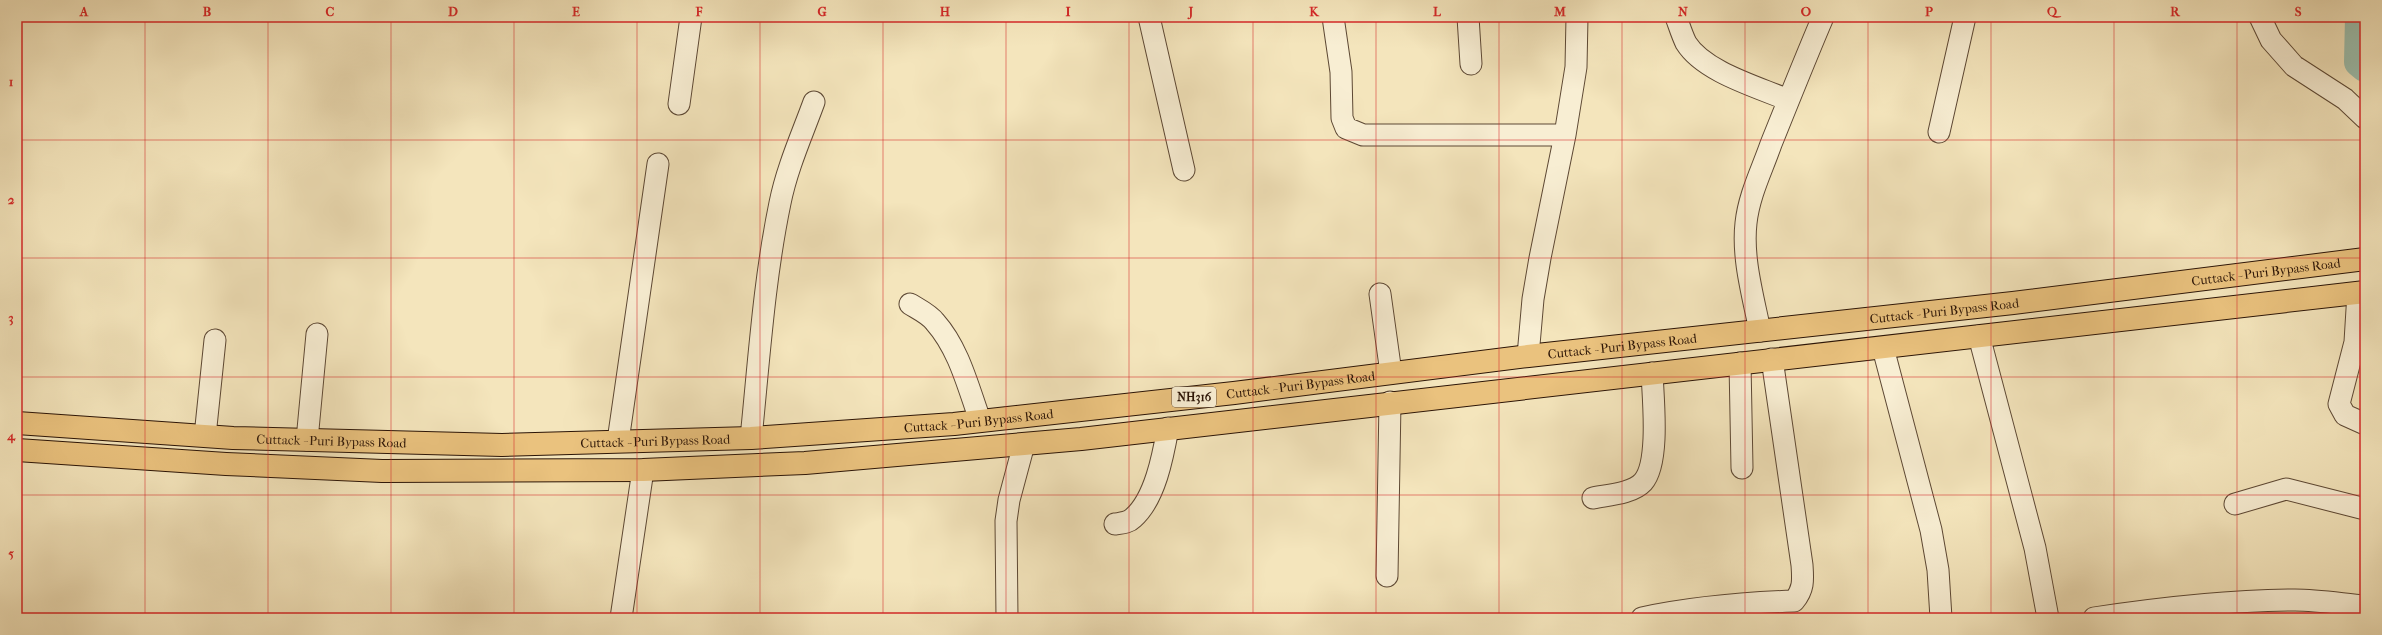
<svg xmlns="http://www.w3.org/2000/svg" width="2382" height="635" font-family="'IM FELL French Canon',serif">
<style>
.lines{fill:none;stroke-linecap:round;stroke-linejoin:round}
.river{stroke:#9cbfae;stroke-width:30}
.minor-casing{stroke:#5d4834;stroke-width:23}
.highway-casing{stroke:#2b1406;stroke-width:24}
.minor{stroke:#f8eed3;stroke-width:21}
.highway{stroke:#eac27e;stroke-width:22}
.grid{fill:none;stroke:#d62828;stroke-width:1;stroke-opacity:0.55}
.labels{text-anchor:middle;stroke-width:3;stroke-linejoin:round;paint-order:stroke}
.shield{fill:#f8eed3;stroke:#685544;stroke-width:1}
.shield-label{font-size:12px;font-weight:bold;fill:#2b1406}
.street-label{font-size:13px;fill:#2b1406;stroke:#f8eed3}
.neatline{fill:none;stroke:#d62828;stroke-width:1.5}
.grid-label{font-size:13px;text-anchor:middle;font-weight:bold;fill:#d62828}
</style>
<rect width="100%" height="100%" fill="#f4e5bc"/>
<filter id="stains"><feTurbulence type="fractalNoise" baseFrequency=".005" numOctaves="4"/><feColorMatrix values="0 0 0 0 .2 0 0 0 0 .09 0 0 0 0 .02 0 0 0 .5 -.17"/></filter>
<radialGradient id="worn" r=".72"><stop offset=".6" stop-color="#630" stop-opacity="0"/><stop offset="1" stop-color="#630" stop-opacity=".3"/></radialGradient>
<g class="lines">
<path class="river" d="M2360 17 2359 62 2365 67"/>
<defs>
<path id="minor" d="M1149 17 1184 170
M1333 17 1341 72 1342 118 1346 128 1363 135H1565
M1468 17 1471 64
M1676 17C1679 25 1682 35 1686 43 1704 72 1758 87 1788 100
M2260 17 2271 40 2294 66 2345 99 2365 118
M679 104 691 17
M1939 132 1965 17
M2358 293 2355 342 2339 404 2345 415 2365 424
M1380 294 1391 373
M910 304C918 309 929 314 935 322 959 349 968 387 980 420
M1760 331C1753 296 1742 258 1746 223 1749 195 1762 170 1771 144 1788 102 1805 59 1823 17
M1979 336 2035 548 2048 618
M1883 348 1931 530 1938 570 1941 618
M1528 356 1533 299 1540 258 1565 135 1576 67 1577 17
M1740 363 1742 468
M205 436 215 340
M751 438C759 360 764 280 780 203 787 168 802 135 814 102
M307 440 317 334
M618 441 658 164
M1593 498C1607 495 1632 494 1643 482 1660 463 1653 398 1652 373
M2235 504 2286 489 2365 509
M1115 524C1122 523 1128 523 1133 518 1155 499 1163 456 1168 428
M1387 576 1390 402
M621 618 643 470
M1007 618 1006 521 1009 500 1024 444
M1642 618C1693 607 1742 603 1794 601 1804 589 1803 580 1802 565L1772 359
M2094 618C2161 608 2227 600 2295 600 2318 600 2342 604 2365 606"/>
<g id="highway">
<path id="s1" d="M17 423 233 438 502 445 751 438 954 424 1234 393 1528 356 2013 303 2365 259"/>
<path d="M17 450 226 464 382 471 643 470 805 463 1081 439 2365 292"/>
</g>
</defs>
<use href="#minor" class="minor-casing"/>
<use href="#highway" class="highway-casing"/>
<use href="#minor" class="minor"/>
<use href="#highway" class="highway"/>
</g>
<path class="grid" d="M145 17V618M268 17V618M391 17V618M514 17V618M637 17V618M760 17V618M883 17V618M1006 17V618M1129 17V618M1253 17V618M1376 17V618M1499 17V618M1622 17V618M1745 17V618M1868 17V618M1991 17V618M2114 17V618M2237 17V618M17 140H2365M17 258H2365M17 377H2365M17 495H2365"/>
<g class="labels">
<rect class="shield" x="1172" y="387" width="44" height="20" rx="3"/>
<g class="shield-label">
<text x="1194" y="401">NH316</text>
</g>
<g class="street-label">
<text dy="5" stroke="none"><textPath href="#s1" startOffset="2259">Cuttack - Puri Bypass Road</textPath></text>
<text dy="5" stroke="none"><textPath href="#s1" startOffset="1935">Cuttack - Puri Bypass Road</textPath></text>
<text dy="5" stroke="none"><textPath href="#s1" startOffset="1611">Cuttack - Puri Bypass Road</textPath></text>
<text dy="5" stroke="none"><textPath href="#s1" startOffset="1287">Cuttack - Puri Bypass Road</textPath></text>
<text dy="5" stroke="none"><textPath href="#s1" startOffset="963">Cuttack - Puri Bypass Road</textPath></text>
<text dy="5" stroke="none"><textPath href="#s1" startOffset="315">Cuttack - Puri Bypass Road</textPath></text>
<text dy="5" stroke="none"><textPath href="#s1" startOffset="639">Cuttack - Puri Bypass Road</textPath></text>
</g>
</g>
<rect width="2382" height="635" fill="none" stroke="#f4e5bc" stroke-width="44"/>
<rect x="22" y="22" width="2338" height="591" class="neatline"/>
<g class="grid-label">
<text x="84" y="16">A</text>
<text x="207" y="16">B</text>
<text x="330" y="16">C</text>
<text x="453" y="16">D</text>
<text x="576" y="16">E</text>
<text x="699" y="16">F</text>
<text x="822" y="16">G</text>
<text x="945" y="16">H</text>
<text x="1068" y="16">I</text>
<text x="1191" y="16">J</text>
<text x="1314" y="16">K</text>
<text x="1437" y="16">L</text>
<text x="1560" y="16">M</text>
<text x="1683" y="16">N</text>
<text x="1806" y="16">O</text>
<text x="1929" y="16">P</text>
<text x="2052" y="16">Q</text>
<text x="2175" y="16">R</text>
<text x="2298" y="16">S</text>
<text x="11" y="86">1</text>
<text x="11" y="204">2</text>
<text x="11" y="322">3</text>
<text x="11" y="440">4</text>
<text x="11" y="558">5</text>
</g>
<rect width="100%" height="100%" filter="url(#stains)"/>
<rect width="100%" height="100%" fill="url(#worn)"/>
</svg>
